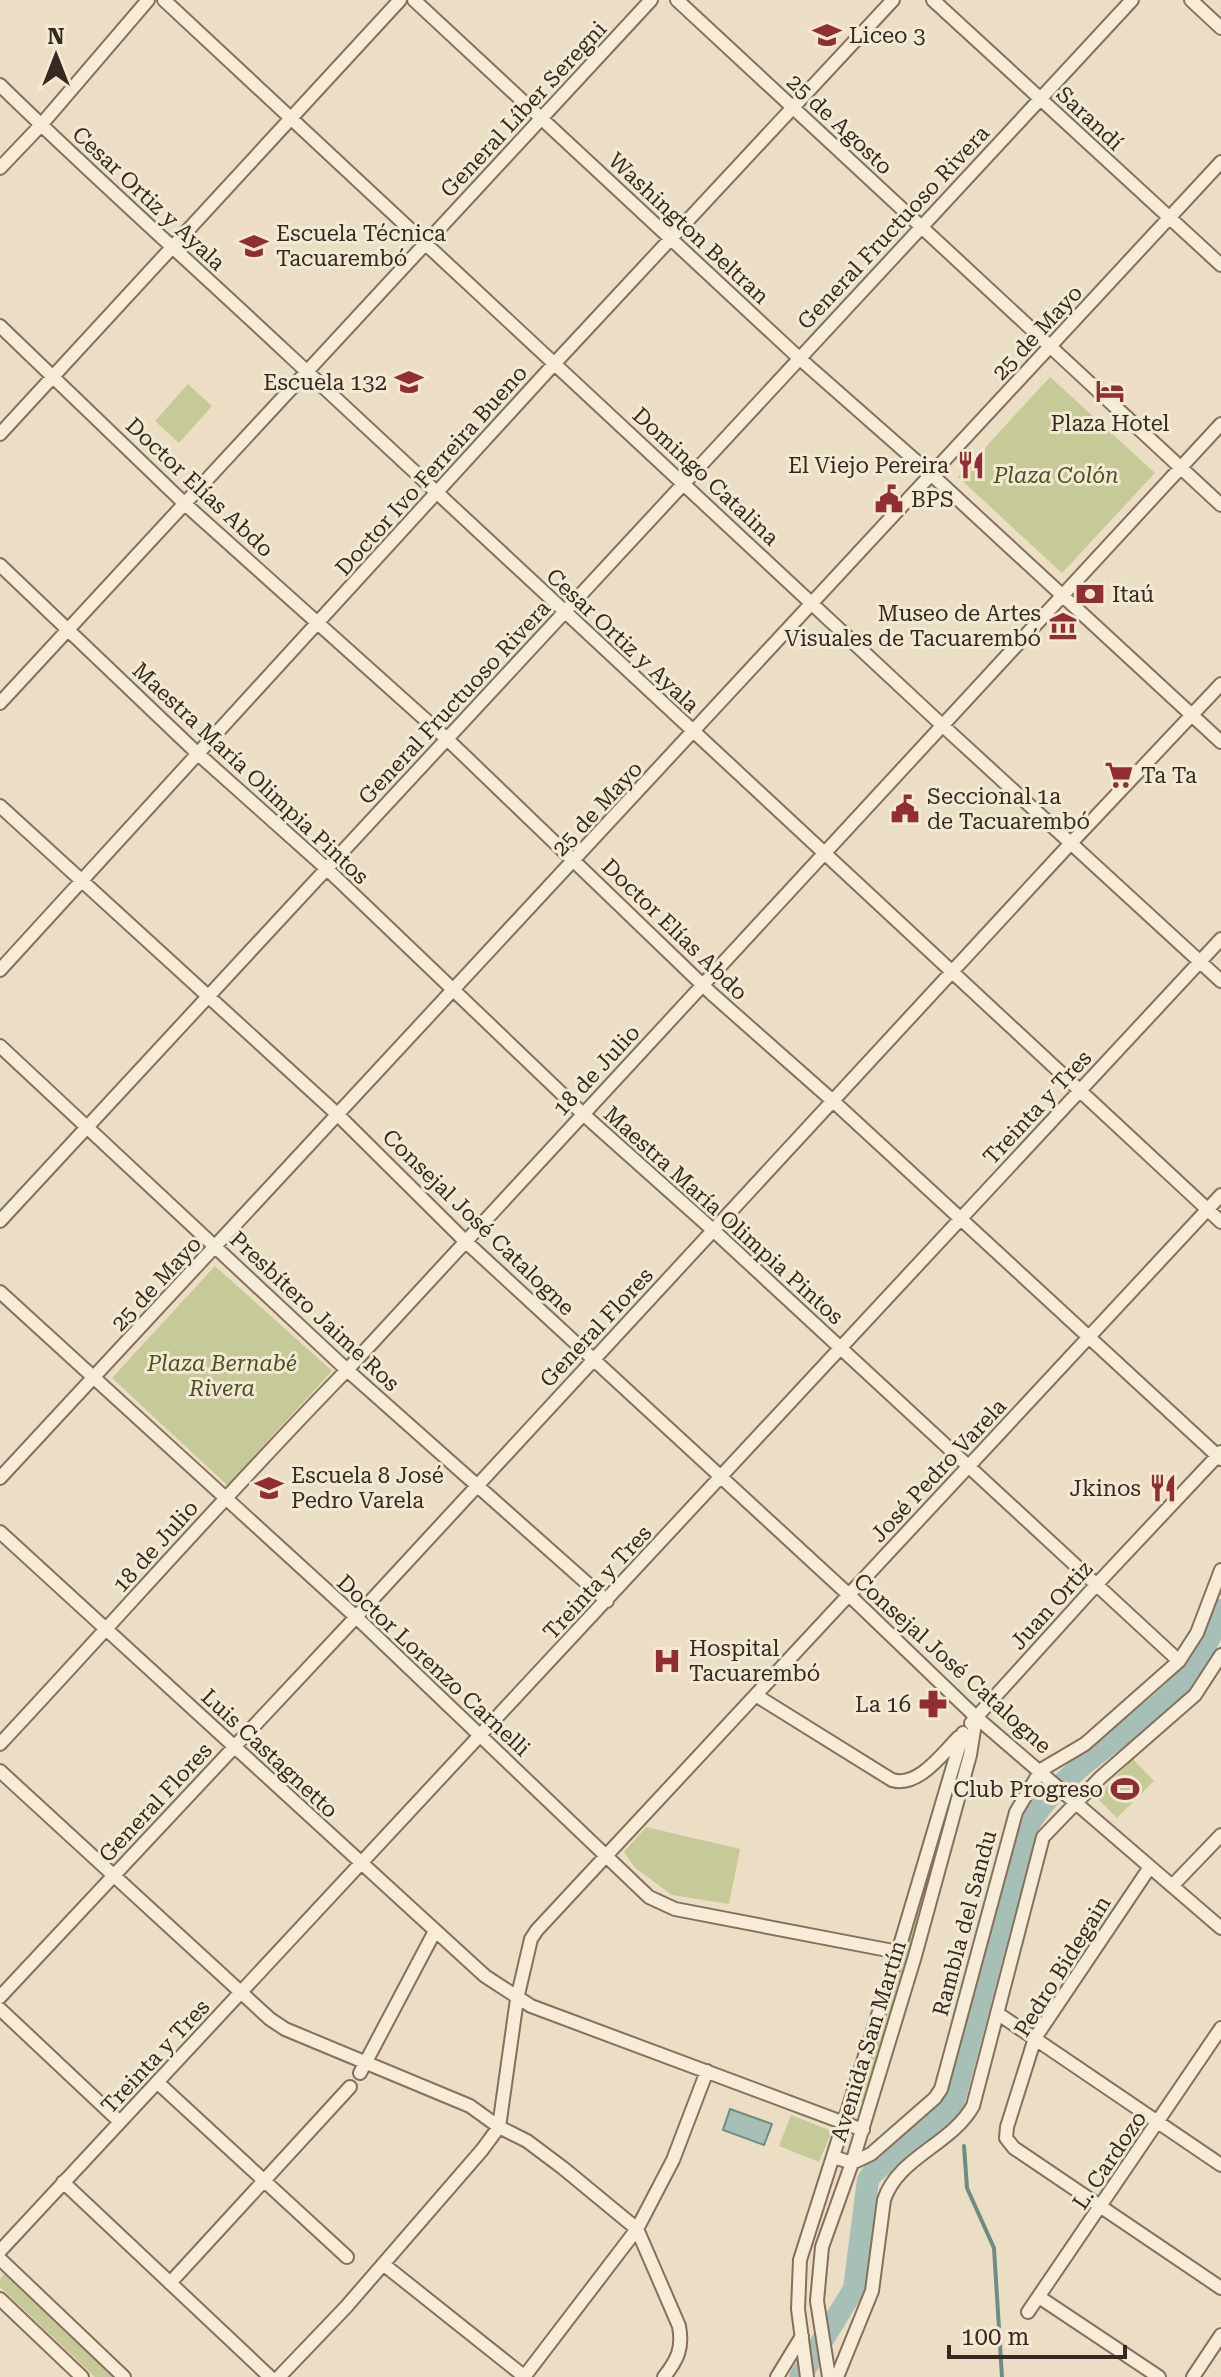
<svg xmlns="http://www.w3.org/2000/svg" width="1221" height="2377" font-family="'Roboto Serif',serif">
<style>
.green{fill:#c6ca98}
.water{fill:#a6bfb7;stroke:#6d8d84;stroke-width:2}
.lines{fill:none;stroke-linecap:round;stroke-linejoin:round}
.stream{stroke:#6d8d84;stroke-width:4}
.river{stroke:#a6bfb7;stroke-width:22}
.minor-casing{stroke:#86705b;stroke-width:16}
.minor{stroke:#f7ecd7;stroke-width:12}
.labels{text-anchor:middle;stroke-width:6;stroke-linejoin:round;paint-order:stroke}
.poi-label{font-size:22px;fill:#36291f;stroke:#f4e9d3;text-anchor:start}
.street-label{font-size:22px;fill:#36291f;stroke:#f4e9d3}
.park-label{font-size:22px;font-style:italic;fill:#495226;stroke:#f4e9d3}
</style>
<rect width="100%" height="100%" fill="#ecdec4"/>
<path class="green" d="M1050 377 1155 473 1062 573 958 477Z
M188 384 212 406 179 443 155 421Z
M215 1266 332 1371 227 1485 112 1378Z
M1133 1759 1154 1781 1117 1818 1096 1797Z
M959 1760 962 1761 912 1945 862 2102 858 2103 908 1944Z
M646 1827 740 1849 729 1904 672 1895 635 1868 624 1852Z
M791 2115 832 2131 819 2162 779 2146Z
M4 2274 114 2377H95L0 2287V2279Z"/>
<path class="water" d="M730 2109 772 2124 764 2145 723 2130Z"/>
<g class="lines">
<path class="stream" d="M964 2146 967 2188 994 2248 1002 2377"/>
<path class="river" d="M800 2377 854 2289 868 2180 872 2174 953 2105 1026 1829C1063 1766 1129 1737 1179 1686 1199 1666 1211 1636 1221 1610"/>
<defs>
<path id="minor" d="M164 0 942 725 1221 981
M414 0 799 358 933 476 1221 742
M677 0 1221 505
M933 0 1221 265
M1191 0 1221 28
M0 85C94 177 192 264 288 354 598 645 910 933 1221 1222
M0 168 41 125 148 0
M0 326 185 504 447 739 712 994 833 1101 1221 1459
M0 434 400 0
M0 565 197 753 327 869 583 1114 713 1230 1179 1661
M0 703 651 0
M0 806 337 1114 465 1241 849 1595 976 1717 1221 1928
M0 970 554 364 893 0
M0 1046 347 1370 607 1601
M0 1221 1132 0
M0 1292 356 1617 649 1897 675 1909 898 1952
M0 1478 1221 162
M0 1532 485 1976 531 2006 863 2130
M757 1696 892 1780C918 1788 942 1754 959 1737
M971 1723 1097 1584 1221 1452
M0 1744C116 1620 228 1492 347 1370L1221 424
M0 1771 270 2019 285 2029 470 2106 499 2127 527 2141 563 2168 637 2229 679 2326C683 2348 678 2359 664 2377
M1150 1867 1035 2038 1007 2127 1006 2138 1014 2148 1221 2288
M1172 1886 1221 1835
M0 1997 356 1617 1070 844 1221 684
M0 2009 120 2122
M997 2013 1221 2165
M360 2073 435 1931
M157 2082 347 2257
M834 2157 852 2163 871 2154 935 2098 941 2089 1016 1812 1041 1770 1085 1744 1179 1661 1197 1633 1221 1570
M63 2182 270 2377
M0 2251 1221 939
M0 2259 124 2377
M383 2264 525 2377
M170 2283 350 2087
M1039 2297 1159 2377
M0 2299 82 2377
M1028 2312 1221 2028
M279 2377 346 2307 482 2150 499 2127 517 1999 531 1939 537 1930 1221 1195
M524 2377 637 2229 673 2160 707 2071
M777 2377 802 2336
M807 2377 798 2309 800 2260 898 1952 963 1733
M829 2377 817 2301 822 2247 852 2163 915 1956 970 1755 976 1717
M837 2377 872 2291 884 2200C898 2157 951 2145 973 2106L1043 1837 1101 1777 1195 1695 1221 1655
M1193 2377 1221 2335"/>
</defs>
<use href="#minor" class="minor-casing"/>
<use href="#minor" class="minor"/>
</g>
<defs>
<symbol id="school-bare" viewBox="-9 -9 18 18"><path d="M0-5L7-2L0 1L-7-2ZM-4 1L0 2.5L4 1V4Q0 6-4 4Z" fill="#922e33" stroke="#f4e9d3" stroke-width="2.5" paint-order="stroke"/></symbol>
<symbol id="hotel-bare" viewBox="-9 -9 18 18"><path d="M-6-4.5h1.5V1H6V5H4.5V3h-9V5H-6ZM-4 0a1.8 1.8 0 1 1 3.6 0ZM.5 0V-2.5h3Q6-2.5 6 0Z" fill="#922e33" stroke="#f4e9d3" stroke-width="2.5" paint-order="stroke"/></symbol>
<symbol id="restaurant-bare" viewBox="-9 -9 18 18"><path d="M-5-6h1v4h1v-4h1v4h1v-4h1v5L-1.5 .5V6h-2V.5L-5-1ZM5-6V6H3V1.5H1.5Q1.5-4 5-6Z" fill="#922e33" stroke="#f4e9d3" stroke-width="2.5" paint-order="stroke"/></symbol>
<symbol id="civic-bare" viewBox="-9 -9 18 18"><path d="M-.6-6.5H3V-4.5H.6V-3L4-1V1h2V6H-6V1h2V-1L-.6-3ZM-1.2 2.5V6h2.4V2.5Z" fill="#922e33" stroke="#f4e9d3" stroke-width="2.5" paint-order="stroke"/></symbol>
<symbol id="bank-bare" viewBox="-9 -9 18 18"><path d="M-6-4H6V4H-6ZM0-2.3a2.3 2.3 0 1 0 0 4.6a2.3 2.3 0 1 0 0-4.6Z" fill="#922e33" stroke="#f4e9d3" stroke-width="2.5" paint-order="stroke"/></symbol>
<symbol id="museum-bare" viewBox="-9 -9 18 18"><path d="M0-6L6-3V-2H-6V-3ZM-5-1h2V3h-2ZM-1-1h2V3h-2ZM3-1h2V3H3ZM-6 4H6V6H-6Z" fill="#922e33" stroke="#f4e9d3" stroke-width="2.5" paint-order="stroke"/></symbol>
<symbol id="supermarket-bare" viewBox="-9 -9 18 18"><path d="M-6-5.5h2.5l.6 2H6L4.5 2H-2.5L-4.4-4H-6ZM-1.5 3.2a1.3 1.3 0 1 0 .1 0ZM3 3.2a1.3 1.3 0 1 0 .1 0Z" fill="#922e33" stroke="#f4e9d3" stroke-width="2.5" paint-order="stroke"/></symbol>
<symbol id="hospital-bare" viewBox="-9 -9 18 18"><path d="M-5-5h3v3.5h4V-5h3V5h-3V1.5h-4V5h-3Z" fill="#922e33" stroke="#f4e9d3" stroke-width="2.5" paint-order="stroke"/></symbol>
<symbol id="pharmacy-bare" viewBox="-9 -9 18 18"><path d="M-2-6h4v4h4v4h-4v4h-4v-4h-4v-4h4Z" fill="#922e33" stroke="#f4e9d3" stroke-width="2.5" paint-order="stroke"/></symbol>
<symbol id="stadium-bare" viewBox="-9 -9 18 18"><path d="M0-5a6.5 5 0 1 0 0 10a6.5 5 0 1 0 0-10ZM-3.5-1.8h7v3.6h-7Z" fill="#922e33" stroke="#f4e9d3" stroke-width="2.5" paint-order="stroke"/></symbol>
</defs>
<g fill-rule="evenodd">
<use href="#school-bare" x="807" y="15" width="40" height="40"/>
<use href="#school-bare" x="234" y="226" width="40" height="40"/>
<use href="#school-bare" x="389" y="362" width="40" height="40"/>
<use href="#hotel-bare" x="1090" y="371" width="40" height="40"/>
<use href="#restaurant-bare" x="951" y="445" width="40" height="40"/>
<use href="#civic-bare" x="869" y="479" width="40" height="40"/>
<use href="#bank-bare" x="1070" y="574" width="40" height="40"/>
<use href="#museum-bare" x="1043" y="606" width="40" height="40"/>
<use href="#supermarket-bare" x="1099" y="755" width="40" height="40"/>
<use href="#civic-bare" x="885" y="789" width="40" height="40"/>
<use href="#school-bare" x="249" y="1468" width="40" height="40"/>
<use href="#restaurant-bare" x="1143" y="1468" width="40" height="40"/>
<use href="#hospital-bare" x="647" y="1641" width="40" height="40"/>
<use href="#pharmacy-bare" x="913" y="1684" width="40" height="40"/>
<use href="#stadium-bare" x="1105" y="1769" width="40" height="40"/>
</g>
<g class="labels">
<g class="poi-label">
<text x="849" y="43">Liceo 3</text>
<text x="276" y="241">Escuela Técnica<tspan x="276" dy="25">Tacuarembó</tspan></text>
<text x="387" y="390" text-anchor="end">Escuela 132</text>
<text x="1110" y="431" text-anchor="middle">Plaza Hotel</text>
<text x="949" y="473" text-anchor="end">El Viejo Pereira</text>
<text x="911" y="507">BPS</text>
<text x="1112" y="602">Itaú</text>
<text x="1041" y="621" text-anchor="end">Museo de Artes<tspan x="1041" dy="25">Visuales de Tacuarembó</tspan></text>
<text x="1141" y="783">Ta Ta</text>
<text x="927" y="804">Seccional 1a<tspan x="927" dy="25">de Tacuarembó</tspan></text>
<text x="291" y="1483">Escuela 8 José<tspan x="291" dy="25">Pedro Varela</tspan></text>
<text x="1141" y="1496" text-anchor="end">Jkinos</text>
<text x="689" y="1656">Hospital<tspan x="689" dy="25">Tacuarembó</tspan></text>
<text x="911" y="1712" text-anchor="end">La 16</text>
<text x="1103" y="1797" text-anchor="end">Club Progreso</text>
</g>
<g class="street-label">
<text transform="translate(523 109) rotate(-47)" y="8">General Líber Seregni</text>
<text transform="translate(1090 118) rotate(43)" y="8">Sarandí</text>
<text transform="translate(840 124) rotate(43)" y="8">25 de Agosto</text>
<text transform="translate(149 198) rotate(43)" y="8">Cesar Ortiz y Ayala</text>
<text transform="translate(893 227) rotate(-47)" y="8">General Fructuoso Rivera</text>
<text transform="translate(689 228) rotate(43)" y="8">Washington Beltran</text>
<text transform="translate(1037 332) rotate(-47)" y="8">25 de Mayo</text>
<text transform="translate(431 470) rotate(-48)" y="8">Doctor Ivo Ferreira Bueno</text>
<text transform="translate(706 476) rotate(43)" y="8">Domingo Catalina</text>
<text transform="translate(200 487) rotate(43)" y="8">Doctor Elías Abdo</text>
<text transform="translate(623 640) rotate(43)" y="8">Cesar Ortiz y Ayala</text>
<text transform="translate(454 702) rotate(-47)" y="8">General Fructuoso Rivera</text>
<text transform="translate(251 773) rotate(43)" y="8">Maestra María Olimpia Pintos</text>
<text transform="translate(597 808) rotate(-47)" y="8">25 de Mayo</text>
<text transform="translate(675 929) rotate(44)" y="8">Doctor Elías Abdo</text>
<text transform="translate(596 1070) rotate(-47)" y="8">18 de Julio</text>
<text transform="translate(1037 1107) rotate(-47)" y="8">Treinta y Tres</text>
<text transform="translate(724 1215) rotate(42)" y="8">Maestra María Olimpia Pintos</text>
<text transform="translate(479 1222) rotate(44)" y="8">Consejal José Catalogne</text>
<text transform="translate(156 1283) rotate(-47)" y="8">25 de Mayo</text>
<text transform="translate(315 1311) rotate(43)" y="8">Presbítero Jaime Ros</text>
<text transform="translate(596 1327) rotate(-47)" y="8">General Flores</text>
<text transform="translate(938 1470) rotate(-47)" y="8">José Pedro Varela</text>
<text transform="translate(155 1546) rotate(-48)" y="8">18 de Julio</text>
<text transform="translate(597 1582) rotate(-47)" y="8">Treinta y Tres</text>
<text transform="translate(1051 1605) rotate(-48)" y="8">Juan Ortiz</text>
<text transform="translate(953 1663) rotate(42)" y="8">Consejal José Catalogne</text>
<text transform="translate(434 1665) rotate(43)" y="8">Doctor Lorenzo Carnelli</text>
<text transform="translate(270 1753) rotate(43)" y="8">Luis Castagnetto</text>
<text transform="translate(155 1802) rotate(-47)" y="8">General Flores</text>
<text transform="translate(964 1923) rotate(-75)" y="8">Rambla del Sandu</text>
<text transform="translate(1062 1966) rotate(-58)" y="8">Pedro Bidegain</text>
<text transform="translate(868 2041) rotate(-73)" y="8">Avenida San Martín</text>
<text transform="translate(155 2056) rotate(-47)" y="8">Treinta y Tres</text>
<text transform="translate(1109 2160) rotate(-56)" y="8">L. Cardozo</text>
</g>
<g class="park-label">
<text x="1056" y="483">Plaza Colón</text>
<text x="222" y="1371">Plaza Bernabé<tspan x="222" dy="25">Rivera</tspan></text>
</g>
</g>
<g transform="translate(56 56)" stroke="#f4e9d3" stroke-width="6" paint-order="stroke">
<path d="M0-6L14 30L0 20L-14 30Z" fill="#36291f"/>
<text y="-12" font-size="22" font-weight="bold" text-anchor="middle" fill="#36291f">N</text>
</g>
<path d="M949 2345v12h176v-12" fill="none" stroke="#36291f" stroke-width="4"/>
<text x="961" y="2345" font-size="24" fill="#36291f" stroke="#f4e9d3" stroke-width="6" paint-order="stroke">100 m</text>
</svg>
